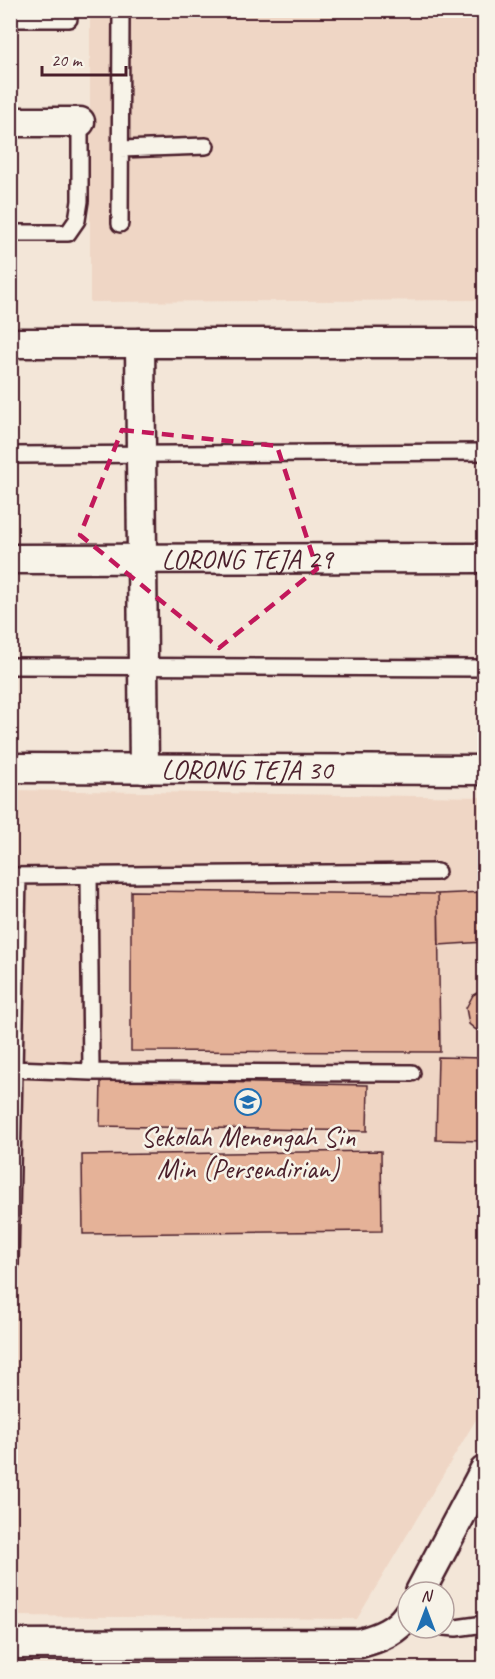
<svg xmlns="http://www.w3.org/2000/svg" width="495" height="1679" font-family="Caveat,sans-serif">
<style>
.built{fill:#efd6c5}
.building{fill:#e5b298;stroke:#4a1f2b;stroke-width:1.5}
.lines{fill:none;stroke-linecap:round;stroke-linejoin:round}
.service-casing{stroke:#4a1f2b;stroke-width:20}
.minor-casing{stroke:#4a1f2b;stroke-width:33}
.service{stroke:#f7f3e8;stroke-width:15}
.minor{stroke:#f7f3e8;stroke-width:28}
.marked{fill:none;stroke:#c2185b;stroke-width:4.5;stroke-dasharray:12 8;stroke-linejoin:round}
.labels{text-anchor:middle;stroke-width:5;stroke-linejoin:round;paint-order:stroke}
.street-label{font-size:28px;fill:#4a1f2b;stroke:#f7f3e8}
.poi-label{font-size:28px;fill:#4a1f2b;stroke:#f7f3e8}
</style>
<rect width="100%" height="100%" fill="#f3e6d8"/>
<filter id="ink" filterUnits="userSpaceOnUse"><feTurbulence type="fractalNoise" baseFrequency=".0167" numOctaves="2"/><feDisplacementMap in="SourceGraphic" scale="12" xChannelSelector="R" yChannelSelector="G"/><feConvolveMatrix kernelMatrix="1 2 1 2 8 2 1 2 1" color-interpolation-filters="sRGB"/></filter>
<g filter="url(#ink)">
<path class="built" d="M90 11H484V300L90 302Z
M11 790 484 797V1406L357 1619 11 1616Z"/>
<path class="building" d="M131 891 438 894 440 1052 131 1051Z
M484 892V942L439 945 438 894Z
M484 989V1033L475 1029 469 1024 466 1008 473 995Z
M438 1057 484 1058V1141L436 1140Z
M101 1080 368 1085 367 1131 100 1126Z
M381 1151 382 1231 83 1234 82 1155Z"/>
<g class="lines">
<defs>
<path id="service" d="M10 19H69
M121 149 206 146
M120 224 121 10
M10 233H68L77 220 80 201V122
M10 455 484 452
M10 666 484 668
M10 876 437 872
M15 1069 91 1072 89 876
M91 1072 412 1073
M10 1265 18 876
M444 1627 456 1628 484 1624"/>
<g id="minor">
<path d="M10 122H80"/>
<path d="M10 343H484"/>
<path d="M140 343 144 769"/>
<path id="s1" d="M10 559 484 558"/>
<path id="s2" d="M10 768 484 770"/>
<path d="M420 1592 484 1471"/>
<path d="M10 1644 360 1643C379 1638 397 1631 408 1614"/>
</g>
</defs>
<use href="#service" class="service-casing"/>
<use href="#minor" class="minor-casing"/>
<use href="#service" class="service"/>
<use href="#minor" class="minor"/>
</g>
</g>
<path class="marked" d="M122 430 277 446 317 569 219 648 80 535Z"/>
<defs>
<symbol id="school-ring" viewBox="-11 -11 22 22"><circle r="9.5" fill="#f7f3e8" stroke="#1f6fb2" stroke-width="1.5"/><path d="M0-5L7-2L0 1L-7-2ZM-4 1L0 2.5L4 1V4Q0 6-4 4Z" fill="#1f6fb2"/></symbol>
</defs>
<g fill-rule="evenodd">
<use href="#school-ring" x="233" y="1087" width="30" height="30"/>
</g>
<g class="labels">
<g class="street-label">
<text dy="10" stroke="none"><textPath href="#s1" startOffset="237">LORONG TEJA 29</textPath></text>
<text dy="10" stroke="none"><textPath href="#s2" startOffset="237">LORONG TEJA 30</textPath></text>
</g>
<g class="poi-label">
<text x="248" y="1146">Sekolah Menengah Sin<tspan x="248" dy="32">Min (Persendirian)</tspan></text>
</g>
</g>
<rect width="495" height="1679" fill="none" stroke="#f7f3e8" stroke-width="36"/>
<rect x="18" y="18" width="459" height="1643" fill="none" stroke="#4a1f2b" stroke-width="2" filter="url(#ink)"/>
<g transform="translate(426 1610)"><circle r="28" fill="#f7f3e8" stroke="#b29e9c" stroke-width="1.5"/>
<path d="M0-4.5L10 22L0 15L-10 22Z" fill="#1f6fb2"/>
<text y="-9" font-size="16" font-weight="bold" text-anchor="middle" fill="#4a1f2b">N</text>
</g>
<path d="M42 66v9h84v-9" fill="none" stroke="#4a1f2b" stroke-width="3"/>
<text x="51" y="66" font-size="18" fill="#4a1f2b" stroke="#f7f3e8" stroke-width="4.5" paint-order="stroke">20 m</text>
</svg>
